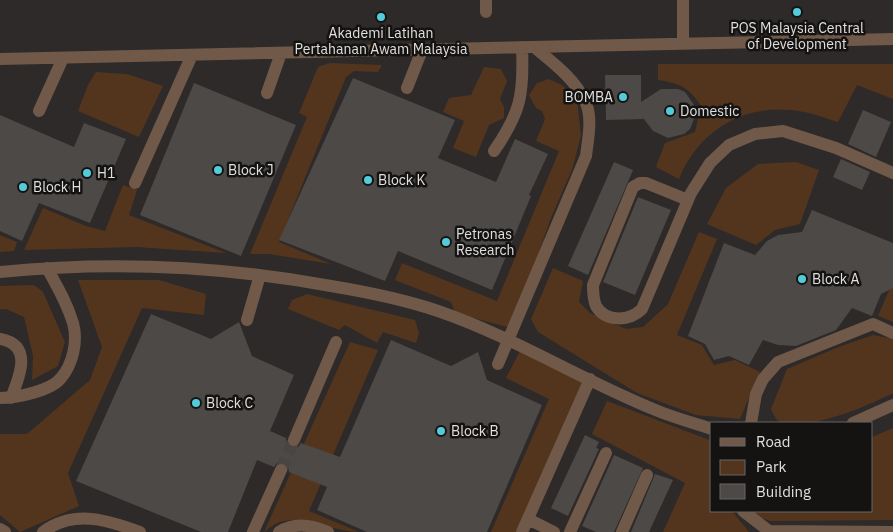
<svg xmlns="http://www.w3.org/2000/svg" width="893" height="532" font-family="'IBM Plex Sans',sans-serif">
<style>
.green{fill:#53351e}
.building{fill:#4c4947}
.lines{fill:none;stroke-linecap:round;stroke-linejoin:round}
.minor-tunnel{stroke:#484544;stroke-width:12;stroke-dasharray:12 6;stroke-linecap:butt}
.minor{stroke:#705948;stroke-width:12}
.poi-dot{fill:#53cbda;stroke:#141312;stroke-width:2}
.labels{text-anchor:middle;stroke-width:5;stroke-linejoin:round;paint-order:stroke}
.poi-label{font-size:14px;fill:#e1dfde;stroke:#141312;text-anchor:start}
</style>
<rect width="100%" height="100%" fill="#2d2a29"/>
<path class="green" d="M330 63 382 65 378 72 354 71 346 77 279 242 331 264 269 254H250L307 117 299 113 318 67Z
M658 64H893V99L857 85 838 122C827 119 816 114 804 112 750 101 700 127 679 179L656 167 665 143 695 132 701 106C689 87 679 83 658 80Z
M484 67 501 69 507 81 500 99 504 107V118L489 125 476 157 453 148 464 121 443 112 449 98 471 95Z
M96 72 127 74 163 86 139 137 78 111 88 85Z
M549 79 562 85 577 99 581 135 573 167 551 218 516 316 507 327 455 313 451 302 395 280 402 263 497 301 559 151 536 141 545 119 542 111 536 108 529 95 537 83Z
M796 162 819 170 800 224 775 230 756 245 707 224 726 188 758 164Z
M123 185 137 190 129 215 226 253 136 247 24 250 43 208 86 226 105 231Z
M699 232 717 239 677 335 702 345 714 365 735 360 760 372 740 419 696 415 637 393 538 332 531 319 553 268 583 281 579 302 590 313 626 329 643 327 668 304Z
M0 235 17 242 14 251 0 252Z
M78 280H159L206 294 204 315 142 308 68 473 79 506 20 532 0 515V434H27L90 380 102 347Z
M893 281V322L878 316Z
M34 285 43 292 65 342 58 366 32 380 33 356 24 317 6 309H0V286Z
M307 294 415 320 419 333 416 343 383 332 377 343 345 325 339 330 288 309 292 300Z
M873 335 893 339V393C868 406 811 430 783 423 776 422 774 415 771 409L787 369 836 348Z
M350 342 378 350 309 511 359 532C331 532 306 513 277 523 272 525 268 530 264 532Z
M520 351 583 381 516 532H491L549 399 506 378Z
M607 401 712 441V511H732L749 532H663L685 483 592 434Z
M893 428V520L770 521 752 514 750 511H872V437Z"/>
<path class="building" d="M605 75H641V102L661 89H678L685 92 694 105 696 114 690 129 684 134 668 138 653 131 644 119 606 120Z
M353 78 455 120 438 158 496 182 515 139 548 154 529 195 531 196 492 290 398 251 385 281 279 240Z
M194 83 296 125 241 256 140 215Z
M863 110 891 122 876 157 848 144Z
M0 115 74 147 84 123 126 139 90 223 39 203 22 241 0 231Z
M841 159 870 172 862 190 833 177Z
M614 162 633 170 588 275 568 266Z
M638 197 671 210 635 295 603 282Z
M812 210 893 243V288L881 294 872 316 852 308 836 330 796 346 778 345 763 340 749 365 729 356 714 360 705 344 688 336 724 243 755 255 767 241 778 235 802 232Z
M151 314 211 339 239 322 252 356 294 375 270 431 286 438 287 444 291 448 298 447 301 443 340 457 391 340 451 366 478 352 487 380 542 405 487 532H367L317 510 327 487 289 472 288 466 284 462 277 463 274 467 257 460 228 532H201L76 481Z
M585 435 599 442 596 448 599 449 568 516 551 508Z
M614 455 643 468 614 532H596L582 526Z
M655 474 673 480 649 532H631Z"/>
<g class="lines">
<path class="minor-tunnel" d="M281 470 294 440"/>
<path class="minor" d="M486 0V12
M683 43V0
M0 59 893 39
M407 88 422 50
M267 93 281 53
M39 111 63 58
M494 151C521 112 524 94 522 47
M135 183 192 55
M688 200 646 183H640L633 187 593 285C593 292 593 299 596 306 606 323 630 321 642 309L691 193 710 163 729 145 755 134 783 131 836 148 893 173
M0 272C111 261 222 266 331 286 367 292 403 299 438 311 514 337 583 381 658 411 675 418 694 423 712 429
M247 320 260 275
M0 339C33 345 20 376 11 398
M498 364 586 156C588 139 593 117 585 101 575 79 552 62 534 47
M0 398C16 398 51 391 61 378 73 364 78 341 73 323 67 303 57 286 47 268
M751 423 756 394 763 379 778 362 873 324 893 333
M853 423 893 405
M294 440 336 342
M743 511 769 531 893 532
M528 519 554 532
M0 529 5 532
M43 532C74 509 108 520 140 532
M253 532 281 470
M279 532C294 522 312 525 328 532
M522 532 590 379
M570 532 606 453
M622 532 647 475"/>
</g>
<g class="poi-dot">
<circle cx="797" cy="12" r="5"/>
<circle cx="381" cy="17" r="5"/>
<circle cx="623" cy="97" r="5"/>
<circle cx="670" cy="111" r="5"/>
<circle cx="218" cy="170" r="5"/>
<circle cx="87" cy="173" r="5"/>
<circle cx="368" cy="180" r="5"/>
<circle cx="23" cy="187" r="5"/>
<circle cx="446" cy="242" r="5"/>
<circle cx="802" cy="279" r="5"/>
<circle cx="196" cy="403" r="5"/>
<circle cx="441" cy="431" r="5"/>
</g>
<g class="labels">
<g class="poi-label">
<text x="797" y="33" text-anchor="middle">POS Malaysia Central<tspan x="797" dy="16">of Development</tspan></text>
<text x="381" y="38" text-anchor="middle">Akademi Latihan<tspan x="381" dy="16">Pertahanan Awam Malaysia</tspan></text>
<text x="613" y="102" text-anchor="end">BOMBA</text>
<text x="680" y="116">Domestic</text>
<text x="228" y="175">Block J</text>
<text x="97" y="178">H1</text>
<text x="378" y="185">Block K</text>
<text x="33" y="192">Block H</text>
<text x="456" y="239">Petronas<tspan x="456" dy="16">Research</tspan></text>
<text x="812" y="284">Block A</text>
<text x="206" y="408">Block C</text>
<text x="451" y="436">Block B</text>
</g>
</g>
<rect x="710" y="422" width="162" height="90" fill="#141312" stroke="#666564"/>
<rect x="720" y="438" width="25" height="8" fill="#705948" stroke="#666564"/>
<text x="756" y="447" font-size="15" fill="#e1dfde">Road</text>
<rect x="720" y="460" width="25" height="15" fill="#53351e" stroke="#666564"/>
<text x="756" y="472" font-size="15" fill="#e1dfde">Park</text>
<rect x="720" y="484" width="25" height="15" fill="#4c4947" stroke="#666564"/>
<text x="756" y="497" font-size="15" fill="#e1dfde">Building</text>
</svg>
